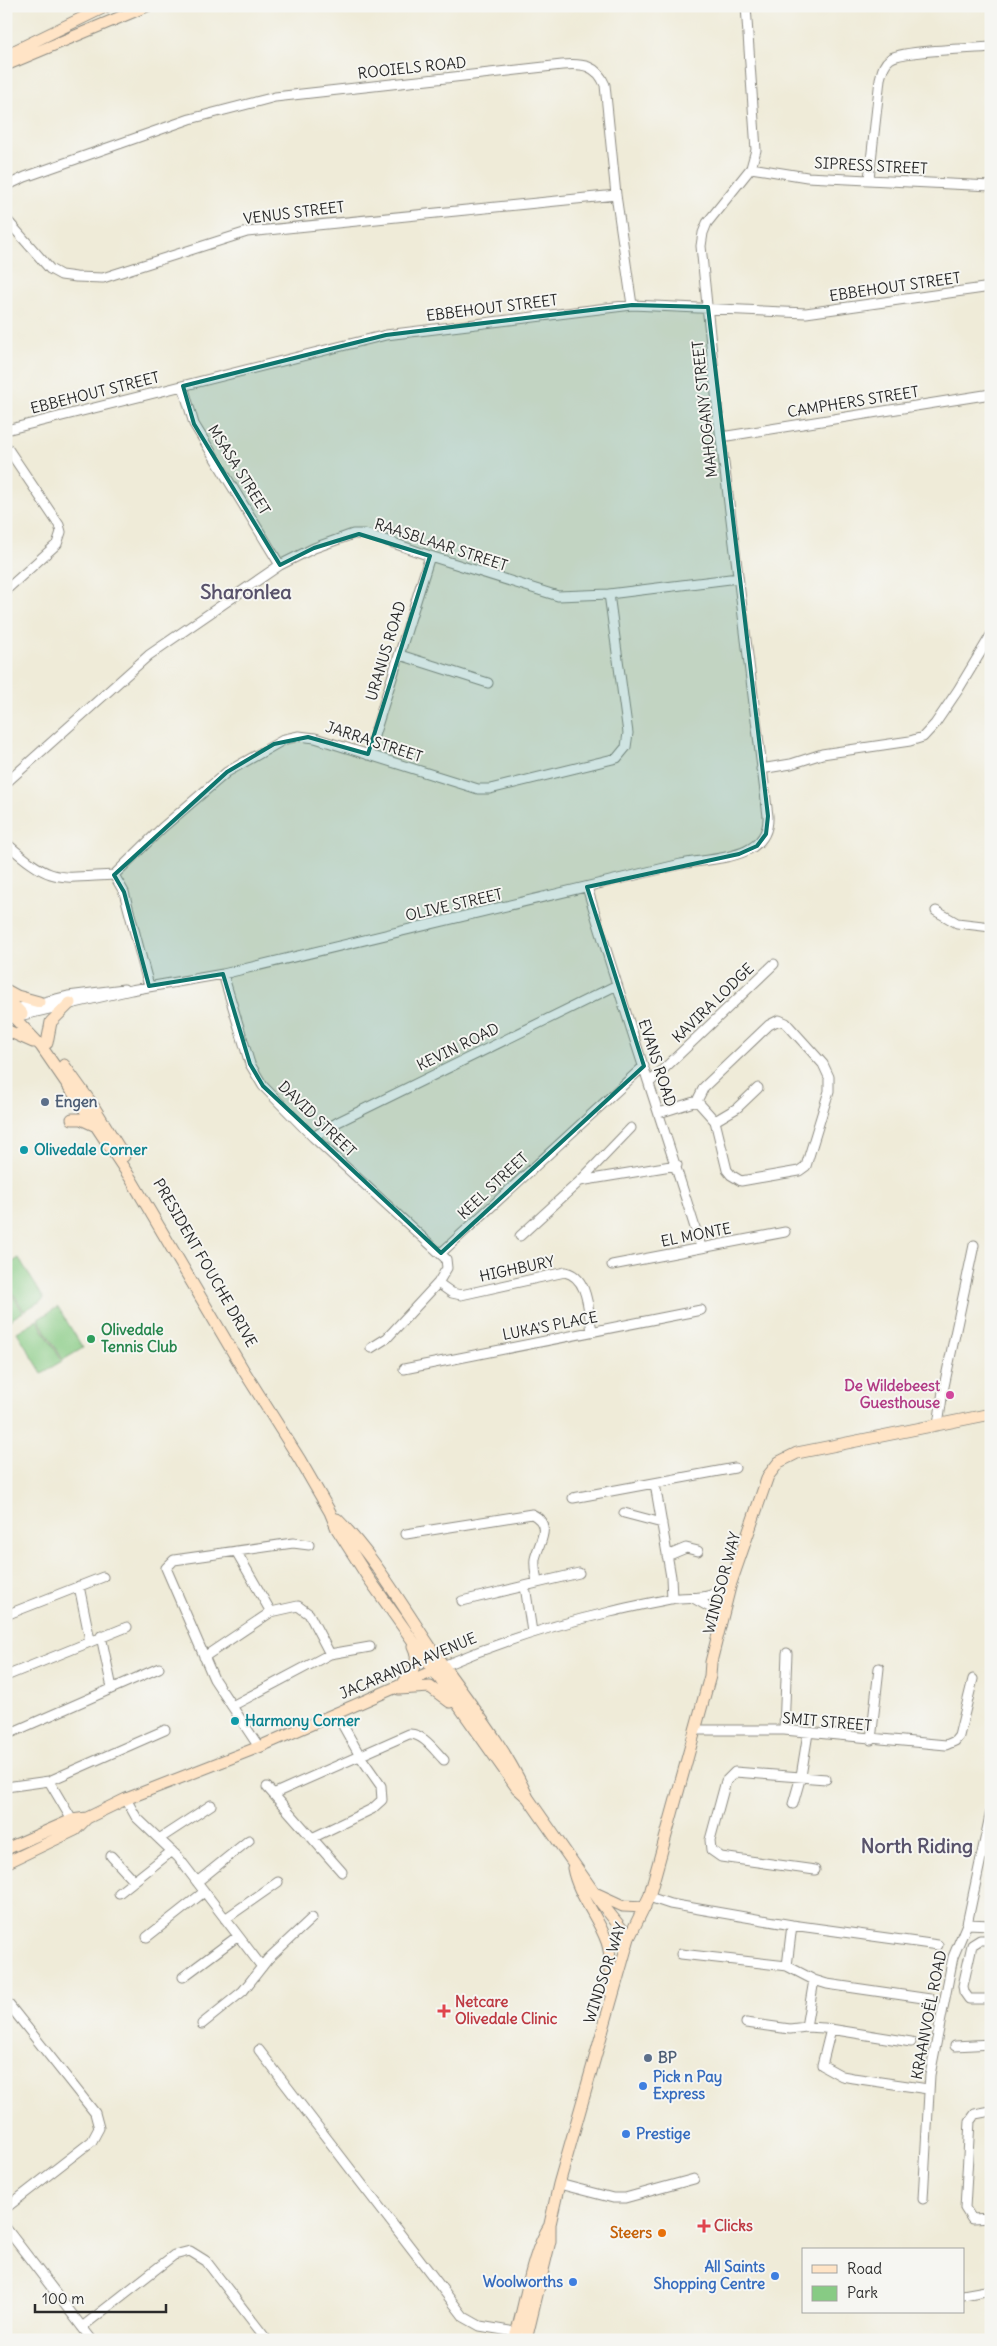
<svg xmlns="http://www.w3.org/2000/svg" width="997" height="2346" font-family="Delius,sans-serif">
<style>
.green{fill:#87cb84;stroke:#597b58}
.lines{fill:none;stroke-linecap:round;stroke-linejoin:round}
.street-casing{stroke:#8d8b82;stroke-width:11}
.secondary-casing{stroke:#8d8b82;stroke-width:13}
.street{stroke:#fff;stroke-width:9}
.secondary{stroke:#ffe4c6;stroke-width:11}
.marked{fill:#0f766e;fill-opacity:0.2;stroke:#0f766e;stroke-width:4;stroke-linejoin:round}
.service-dot{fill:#5c6f8a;stroke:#f6f6f2;stroke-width:2}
.culture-dot{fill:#0f9aa8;stroke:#f6f6f2;stroke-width:2}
.leisure-dot{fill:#2e9e5b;stroke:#f6f6f2;stroke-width:2}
.hotel-dot{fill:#d1479c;stroke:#f6f6f2;stroke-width:2}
.health-dot{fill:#e0444e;stroke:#f6f6f2;stroke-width:2}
.shop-dot{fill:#3f7fe0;stroke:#f6f6f2;stroke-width:2}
.food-dot{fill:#e8710a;stroke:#f6f6f2;stroke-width:2}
.labels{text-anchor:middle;stroke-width:4;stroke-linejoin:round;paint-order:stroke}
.street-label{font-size:15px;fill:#2b2b2b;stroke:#f6f6f2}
.service-label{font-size:15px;font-weight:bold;fill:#4e5e75;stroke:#f6f6f2;text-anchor:start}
.culture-label{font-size:15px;font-weight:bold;fill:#0d838f;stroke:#f6f6f2;text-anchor:start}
.leisure-label{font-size:15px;font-weight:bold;fill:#27864d;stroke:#f6f6f2;text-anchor:start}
.hotel-label{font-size:15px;font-weight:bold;fill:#b23c85;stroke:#f6f6f2;text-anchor:end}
.health-label{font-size:15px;font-weight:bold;fill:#be3a42;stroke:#f6f6f2;text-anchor:start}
.shop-label{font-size:15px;font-weight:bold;fill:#366cbe;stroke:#f6f6f2;text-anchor:start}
.food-label{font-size:15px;font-weight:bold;fill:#c56008;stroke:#f6f6f2;text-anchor:end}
.district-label{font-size:20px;font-weight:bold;fill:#59536b;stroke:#f6f6f2}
</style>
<rect width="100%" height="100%" fill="#f6f6f2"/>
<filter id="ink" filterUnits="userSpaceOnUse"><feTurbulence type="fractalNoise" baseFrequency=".02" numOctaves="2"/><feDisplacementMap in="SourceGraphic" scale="10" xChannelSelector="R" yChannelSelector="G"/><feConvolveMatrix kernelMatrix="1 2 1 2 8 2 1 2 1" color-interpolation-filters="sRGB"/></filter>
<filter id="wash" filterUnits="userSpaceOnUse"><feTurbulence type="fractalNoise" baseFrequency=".0096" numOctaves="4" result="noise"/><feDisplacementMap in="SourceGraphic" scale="20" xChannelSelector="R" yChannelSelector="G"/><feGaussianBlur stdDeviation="1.12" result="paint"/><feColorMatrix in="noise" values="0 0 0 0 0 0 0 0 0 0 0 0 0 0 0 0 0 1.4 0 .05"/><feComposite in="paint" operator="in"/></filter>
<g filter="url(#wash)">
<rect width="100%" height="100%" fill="#efebd8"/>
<path class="green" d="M19 1258 44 1299 24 1311 6 1281V1266Z
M6 1284 23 1312 6 1322Z
M58 1307 83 1348 63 1360 38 1319Z
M37 1320 62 1361 42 1373 17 1332Z"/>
</g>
<g filter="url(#ink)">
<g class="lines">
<defs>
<path id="street" d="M751 168 807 177 991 186
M869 179 880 79C882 72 883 64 890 59 901 50 972 49 991 47
M6 186 25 177 190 119 275 97 562 65C582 63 597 65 605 85L616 195 632 305
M6 219 50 269 61 275 76 277 103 278 115 274 247 232 616 195
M183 386 194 424 280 565
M6 430 386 335 632 305 806 313 991 287
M721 437 991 394
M6 446 59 525 61 532 57 544 6 590
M400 655 488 683
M368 755 430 556
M761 769 791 764 822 754 910 741 923 737 935 724 958 690 991 635
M6 783 149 655 280 565 314 548 353 534H365L385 540 430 556 558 596 609 594 738 578
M6 843C53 884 55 878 114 875
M114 875 162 828 227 772 285 739 299 736 315 738 478 789H490L617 758 626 747 628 733 609 594
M114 875 124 892 149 986
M587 887C623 1008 664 1127 701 1247
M936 911 957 923 991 927
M223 974 250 1064 263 1086 313 1137 446 1259 447 1268 438 1283 387 1338 371 1348
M11 1010 68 996 124 989
M6 1019 131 990 223 974 681 864C713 858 770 860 768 816L719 423 701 246 703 233 707 223 751 168 756 150 746 6
M779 1020 786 1023 823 1064 829 1077V1091L806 1166 799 1171 741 1181 731 1175 727 1170 715 1121 697 1101 704 1087 769 1025Z
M649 1083 774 964
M659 1113 697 1101
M715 1121 737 1108 758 1088
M313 1137 338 1122 617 985
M580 1181 677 1165
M520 1236 580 1181 631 1128
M441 1253 644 1066
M612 1265 785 1232
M438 1283 452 1293 461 1295 565 1272C589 1277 588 1312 592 1331
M404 1369 701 1310
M938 1425 943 1391 974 1245
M655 1484 671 1577 672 1599
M573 1498 735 1468
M624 1513 662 1523
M406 1534 532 1514C554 1525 538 1544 535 1559 534 1567 536 1575 537 1583
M236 1551 271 1612
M667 1556 686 1548 698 1551
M79 1586 90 1640
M525 1586 532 1632
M695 1599 711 1608 721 1621
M462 1601 579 1573
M6 1615 103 1577
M101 1636 112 1688
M204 1657 271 1612 298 1606 309 1614 330 1654
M443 1666C497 1643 553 1625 610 1612 630 1607 650 1603 670 1599 697 1595 706 1603 731 1583
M6 1676 127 1627
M232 1706 330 1654 370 1647
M695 1730H784L946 1745 955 1741 959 1736 973 1679
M784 1730 787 1653
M6 1735 159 1668
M871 1740 879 1668
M259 1747 214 1679 166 1568 174 1560 293 1543 309 1545
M49 1781 72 1820
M6 1787 49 1781 165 1730
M267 1787 342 1872
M273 1794 409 1734C423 1733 435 1751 444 1760
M126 1799 136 1817 178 1857 262 1967
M793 1804 801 1776 808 1733
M312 1838 372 1809 382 1800 381 1786 360 1756 336 1713
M159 1839 211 1805
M111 1856 134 1881
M815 1870 721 1857 711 1850 710 1840 726 1781 735 1772 826 1779
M197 1882 249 1840
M119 1893 172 1851
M649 1897 670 1904 792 1925 938 1945
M225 1919 278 1882
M967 1924 991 1925
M147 1937 204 1892
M991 1940H980L972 1945 963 1986 964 1992 969 1999H991
M681 1954 787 1966 814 1980 827 1984 930 1999
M787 1966 792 1925
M183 1977 238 1936
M991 1999V2015
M6 2001 95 2113 99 2128 92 2141 6 2208
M746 2023 790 2029 806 2027 824 2028 911 2042
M202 2024 243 1991 268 1959 312 1918
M806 2027 814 1980
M831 2029 822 2065 842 2076 853 2078 928 2089
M955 2046 991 2044
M259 2050 464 2317 480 2326 521 2333
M991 2111 975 2114 970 2121 965 2208 972 2219 991 2218
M559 2184 613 2198H625L694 2179
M923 2199 930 2075 953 1957 967 1924 991 1811
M6 2228 92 2340
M963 2295 991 2290
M82 2327 174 2255 190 2251 206 2261 267 2340"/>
<path id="secondary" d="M6 55 107 6
M6 65 147 6
M6 990 17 996 39 1002
M6 997 22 1014
M6 1009 41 1046 96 1126 131 1179 244 1371 300 1460 330 1512 337 1529 367 1576 517 1788 528 1798
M6 1030 33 1042
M47 1043 51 1022 70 1003
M64 1065 92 1104 124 1156
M72 1119H81L94 1125
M337 1519C375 1557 403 1607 433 1651 466 1699 504 1744 528 1798L602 1904 629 1938
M403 1682C413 1670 421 1661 413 1646
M399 1689 430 1687 450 1702
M6 1849 72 1820 87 1818 126 1799 259 1747 440 1668
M6 1863 75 1830 87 1818
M573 1868C578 1895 598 1916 607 1942 612 1957 610 1975 609 1991
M597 1894 623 1906 645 1907
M514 2340C527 2302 529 2259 550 2225
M526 2340 550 2241V2224L559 2184 629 1938 649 1897 710 1676 711 1662 731 1583 768 1476 779 1462 797 1453 991 1414"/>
</defs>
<use href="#street" class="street-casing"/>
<use href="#secondary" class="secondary-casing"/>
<use href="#street" class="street"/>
<use href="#secondary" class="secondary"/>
</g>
</g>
<path class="marked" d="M632 305 708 307 768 816 766 834 757 846 739 854 587 887 644 1066 441 1253 263 1086 250 1064 223 974 149 986 124 892 114 875 227 772 274 744 308 737 368 754 430 556 359 534 314 548 280 565 194 424 183 386 386 335Z"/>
<g class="service-dot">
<circle cx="45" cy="1102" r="5"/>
<circle cx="648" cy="2058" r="5"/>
</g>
<g class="culture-dot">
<circle cx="24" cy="1150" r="5"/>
<circle cx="235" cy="1721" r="5"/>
</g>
<circle class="leisure-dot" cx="91" cy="1339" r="5"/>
<circle class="hotel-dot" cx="950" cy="1395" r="5"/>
<g class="health-dot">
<path d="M441.5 2003.5h5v5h5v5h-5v5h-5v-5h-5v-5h5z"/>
<path d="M701.5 2218.5h5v5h5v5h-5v5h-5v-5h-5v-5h5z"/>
</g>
<g class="shop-dot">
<circle cx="643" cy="2086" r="5"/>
<circle cx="626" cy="2134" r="5"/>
<circle cx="775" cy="2276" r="5"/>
<circle cx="573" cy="2282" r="5"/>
</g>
<circle class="food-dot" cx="662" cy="2233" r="5"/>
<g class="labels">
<g class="street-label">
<text transform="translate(412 68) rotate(-6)" y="5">ROOIELS ROAD</text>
<text transform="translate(871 166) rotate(3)" y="5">SIPRESS STREET</text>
<text transform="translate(294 213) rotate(-7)" y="5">VENUS STREET</text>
<text transform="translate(895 287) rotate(-8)" y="5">EBBEHOUT STREET</text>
<text transform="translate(492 308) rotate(-7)" y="5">EBBEHOUT STREET</text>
<text transform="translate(95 393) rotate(-14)" y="5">EBBEHOUT STREET</text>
<text transform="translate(853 402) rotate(-9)" y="5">CAMPHERS STREET</text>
<text transform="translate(705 409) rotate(-96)" y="5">MAHOGANY STREET</text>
<text transform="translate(239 470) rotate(58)" y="5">MSASA STREET</text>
<text transform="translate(441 545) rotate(18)" y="5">RAASBLAAR STREET</text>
<text transform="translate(386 651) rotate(-73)" y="5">URANUS ROAD</text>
<text transform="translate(374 742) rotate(18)" y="5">JARRA STREET</text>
<text transform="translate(454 905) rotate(-13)" y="5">OLIVE STREET</text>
<text transform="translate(713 1003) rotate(-44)" y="5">KAVIRA LODGE</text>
<text transform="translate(458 1047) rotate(-26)" y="5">KEVIN ROAD</text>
<text transform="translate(657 1063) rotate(72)" y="5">EVANS ROAD</text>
<text transform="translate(317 1119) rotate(44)" y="5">DAVID STREET</text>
<text transform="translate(493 1186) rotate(-43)" y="5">KEEL STREET</text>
<text transform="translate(696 1235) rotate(-11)" y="5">EL MONTE</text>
<text transform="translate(205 1263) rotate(60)" y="5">PRESIDENT FOUCHE DRIVE</text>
<text transform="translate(517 1269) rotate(-12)" y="5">HIGHBURY</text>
<text transform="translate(550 1326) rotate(-11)" y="5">LUKA'S PLACE</text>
<text transform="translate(722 1583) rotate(-75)" y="5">WINDSOR WAY</text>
<text transform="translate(408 1666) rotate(-23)" y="5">JACARANDA AVENUE</text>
<text transform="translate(827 1722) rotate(5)" y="5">SMIT STREET</text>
<text transform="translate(605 1973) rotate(-72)" y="5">WINDSOR WAY</text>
<text transform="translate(929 2015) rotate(-79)" y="5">KRAANVOËL ROAD</text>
</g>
<g class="service-label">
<text x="55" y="1107">Engen</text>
<text x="658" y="2063">BP</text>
</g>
<g class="culture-label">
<text x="34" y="1155">Olivedale Corner</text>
<text x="245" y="1726">Harmony Corner</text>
</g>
<g class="leisure-label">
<text x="101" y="1335">Olivedale<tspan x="101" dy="17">Tennis Club</tspan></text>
</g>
<g class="hotel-label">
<text x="940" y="1391">De Wildebeest<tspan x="940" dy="17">Guesthouse</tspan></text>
</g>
<g class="health-label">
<text x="455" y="2007">Netcare<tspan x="455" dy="17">Olivedale Clinic</tspan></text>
<text x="714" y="2231">Clicks</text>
</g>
<g class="shop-label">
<text x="653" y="2082">Pick n Pay<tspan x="653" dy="17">Express</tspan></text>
<text x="636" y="2139">Prestige</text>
<text x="765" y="2272" text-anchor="end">All Saints<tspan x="765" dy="17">Shopping Centre</tspan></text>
<text x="563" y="2287" text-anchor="end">Woolworths</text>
</g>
<g class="food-label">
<text x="652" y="2238">Steers</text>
</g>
<g class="district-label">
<text x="246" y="599">Sharonlea</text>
<text x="917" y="1853">North Riding</text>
</g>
</g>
<rect width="997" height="2346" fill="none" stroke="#f6f6f2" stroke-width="25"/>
<rect x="802" y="2248" width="162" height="65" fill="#f6f6f2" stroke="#a5a5a2"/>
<rect x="812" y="2265" width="25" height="8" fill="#ffe4c6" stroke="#a5a5a2"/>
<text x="847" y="2274" font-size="15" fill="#2b2b2b">Road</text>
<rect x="812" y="2286" width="25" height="15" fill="#87cb84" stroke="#a5a5a2"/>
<text x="847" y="2298" font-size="15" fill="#2b2b2b">Park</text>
<path d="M35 2304v8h131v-8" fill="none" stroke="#2b2b2b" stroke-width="2.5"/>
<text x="42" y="2304" font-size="15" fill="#2b2b2b" stroke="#f6f6f2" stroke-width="4" paint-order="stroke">100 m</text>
</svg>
